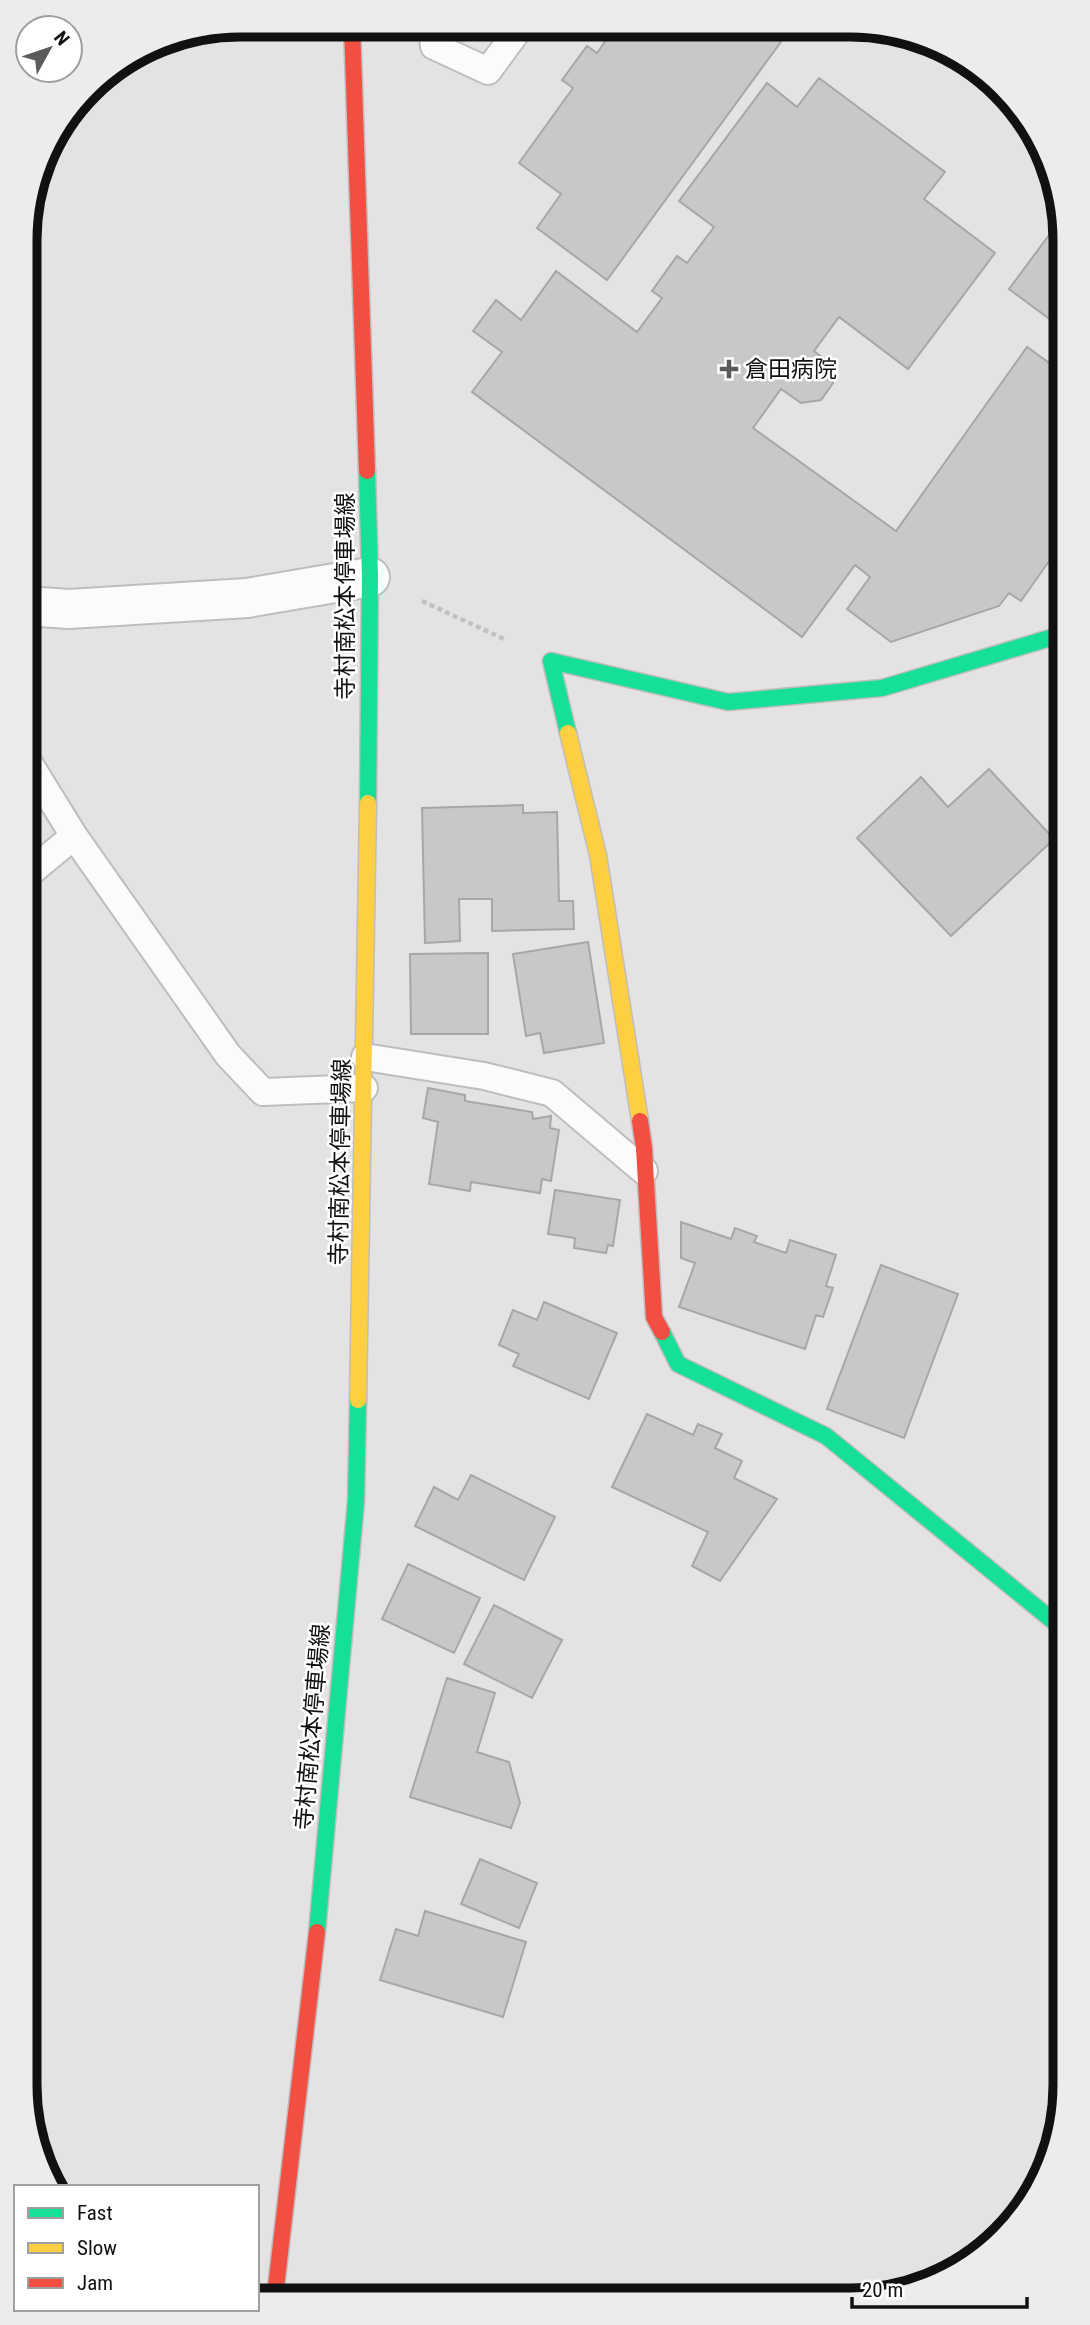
<svg xmlns="http://www.w3.org/2000/svg" width="1090" height="2325" font-family="'Roboto Condensed','Noto Sans JP',sans-serif">
<style>
.building{fill:#c9c7c8;stroke:#a8a7a8;stroke-width:2}
.lines{fill:none;stroke-linecap:round;stroke-linejoin:round}
.lane-casing{stroke:#bfbdbd;stroke-width:30}
.street-casing{stroke:#bfbdbd;stroke-width:42}
.fast-casing{stroke:#bfbdbd;stroke-width:19}
.slow-casing{stroke:#bfbdbd;stroke-width:19}
.jam-casing{stroke:#bfbdbd;stroke-width:19}
.path{stroke:#c1c1c1;stroke-width:4.5;stroke-dasharray:5 3.5;stroke-linecap:butt}
.lane{stroke:#fbfbfb;stroke-width:26}
.street{stroke:#fbfbfb;stroke-width:38}
.fast{stroke:#16e098;stroke-width:16}
.slow{stroke:#ffcf43;stroke-width:16}
.jam{stroke:#f24e42;stroke-width:16}
.poi-dot{fill:#5c5a5a;stroke:#fff;stroke-width:2.5}
.labels{text-anchor:middle;stroke-width:5;stroke-linejoin:round;paint-order:stroke}
.poi-label{font-size:23px;fill:#121011;stroke:#fff;text-anchor:start}
.street-label{font-size:23px;fill:#121011;stroke:#fff}
.rim{fill:none;stroke:#121011;stroke-width:9}
</style>
<rect width="100%" height="100%" fill="#e5e2e3"/>
<path class="building" d="M615 27 791 28 607 280 537 228 561 194 519 163 573 88 562 80 587 46 597 53Z
M819 78 945 172 924 199 995 253 908 369 839 317 814 351 830 363 833 383 821 400 801 403 781 389 753 428 896 531 1027 347 1059 370V547L1021 601 1009 593 999 606 891 642 847 609 870 577 855 565 802 637 472 392 502 352 473 331 496 300 521 320 556 271 637 332 662 298 652 291 677 256 687 263 714 227 679 201 767 83 797 107Z
M1058 223 1059 326 1009 289Z
M989 769 1054 839 951 936 857 838 921 777 948 807Z
M523 805V813L557 812 559 901H573L574 929 492 931V899H459L460 941 425 943 422 808Z
M588 942 604 1043 544 1053 540 1033 526 1036 513 954Z
M488 953V1034H411L410 954Z
M428 1088 465 1095V1101L532 1112 533 1119 551 1116 550 1128 559 1130 551 1181 542 1179 540 1193 471 1182 470 1191 429 1184 438 1122 423 1118Z
M555 1190 620 1200 613 1246 608 1245 606 1253 574 1248 575 1238 548 1234Z
M681 1222 731 1239 735 1228 757 1236 754 1242 786 1253 790 1240 836 1255 826 1286 833 1288 823 1317 816 1315 805 1349 679 1307 695 1263 681 1258Z
M881 1265 958 1294 904 1438 827 1409Z
M544 1302 617 1333 589 1399 513 1366 519 1354 499 1345 513 1310 537 1320Z
M647 1414 693 1435 698 1424 722 1434 715 1448 742 1461 734 1478 777 1499 720 1581 692 1566 708 1532 612 1487Z
M471 1475 555 1517 524 1580 415 1526 434 1487 458 1500Z
M408 1564 480 1598 454 1653 382 1619Z
M494 1605 562 1640 532 1698 464 1664Z
M447 1678 495 1693 477 1752 509 1762 520 1803 511 1828 410 1797Z
M480 1859 537 1883 519 1928 461 1904Z
M425 1911 526 1942 503 2017 380 1980 396 1929 418 1936Z"/>
<g class="lines">
<defs>
<path id="lane" d="M432 26 434 46 488 71 521 26
M27 760 74 836 228 1055 263 1092 364 1088
M27 875 74 836
M365 1057 484 1076 552 1093 644 1171"/>
<path id="street" d="M26 606 69 609 247 598 370 577"/>
<path id="fast" d="M367 471 370 577 368 803
M568 733 551 661 728 702 882 688 1060 635
M662 1332 678 1364 826 1436 1063 1629
M317 1932 356 1501 358 1400"/>
<path id="slow" d="M568 733 598 855 640 1121
M358 1400 368 803"/>
<path id="jam" d="M352 25 367 471
M640 1121 644 1148 654 1317 662 1332
M275 2296 317 1932"/>
</defs>
<use href="#lane" class="lane-casing"/>
<use href="#street" class="street-casing"/>
<use href="#fast" class="fast-casing"/>
<use href="#slow" class="slow-casing"/>
<use href="#jam" class="jam-casing"/>
<path class="path" d="M422 601 506 640"/>
<use href="#lane" class="lane"/>
<use href="#street" class="street"/>
<use href="#fast" class="fast"/>
<use href="#slow" class="slow"/>
<use href="#jam" class="jam"/>
</g>
<path class="poi-dot" d="M725.5 358.5h7v7h7v7h-7v7h-7v-7h-7v-7h7z"/>
<g class="labels">
<g class="poi-label">
<text x="745" y="377">倉田病院</text>
</g>
<g class="street-label">
<text transform="translate(345 596) rotate(-90)" y="8">寺村南松本停車場線</text>
<text transform="translate(340 1162) rotate(-89)" y="8">寺村南松本停車場線</text>
<text transform="translate(312 1727) rotate(-85)" y="8">寺村南松本停車場線</text>
</g>
</g>
<path d="M0 0H1090V2325H0ZM240 37H850A203 203 0 0 1 1053 240V2085A203 203 0 0 1 850 2288H240A203 203 0 0 1 37 2085V240A203 203 0 0 1 240 37Z" fill="#ececec" fill-rule="evenodd"/>
<path class="rim" d="M240 37H850A203 203 0 0 1 1053 240V2085A203 203 0 0 1 850 2288H240A203 203 0 0 1 37 2085V240A203 203 0 0 1 240 37Z"/>
<rect x="14" y="2185" width="245" height="126" fill="#ffffff" stroke="#a09fa0" stroke-width="2"/>
<rect x="28" y="2208" width="35" height="10" fill="#16e098" stroke="#a09fa0" stroke-width="2"/>
<text x="77" y="2220" font-size="21" fill="#121011">Fast</text>
<rect x="28" y="2243" width="35" height="10" fill="#ffcf43" stroke="#a09fa0" stroke-width="2"/>
<text x="77" y="2255" font-size="21" fill="#121011">Slow</text>
<rect x="28" y="2278" width="35" height="10" fill="#f24e42" stroke="#a09fa0" stroke-width="2"/>
<text x="77" y="2290" font-size="21" fill="#121011">Jam</text>
<g transform="translate(49 49) rotate(50)"><circle r="33" fill="#ffffff" stroke="#a09fa0" stroke-width="2"/>
<path d="M0-5L12 26L0 18L-12 26Z" fill="#5c5a5a"/>
<text y="-10" font-size="19" font-weight="bold" text-anchor="middle" fill="#121011">N</text>
</g>
<path d="M852 2297v10h175v-10" fill="none" stroke="#121011" stroke-width="3.5"/>
<text x="862" y="2297" font-size="21" fill="#121011" stroke="#ffffff" stroke-width="5" paint-order="stroke">20 m</text>
</svg>
